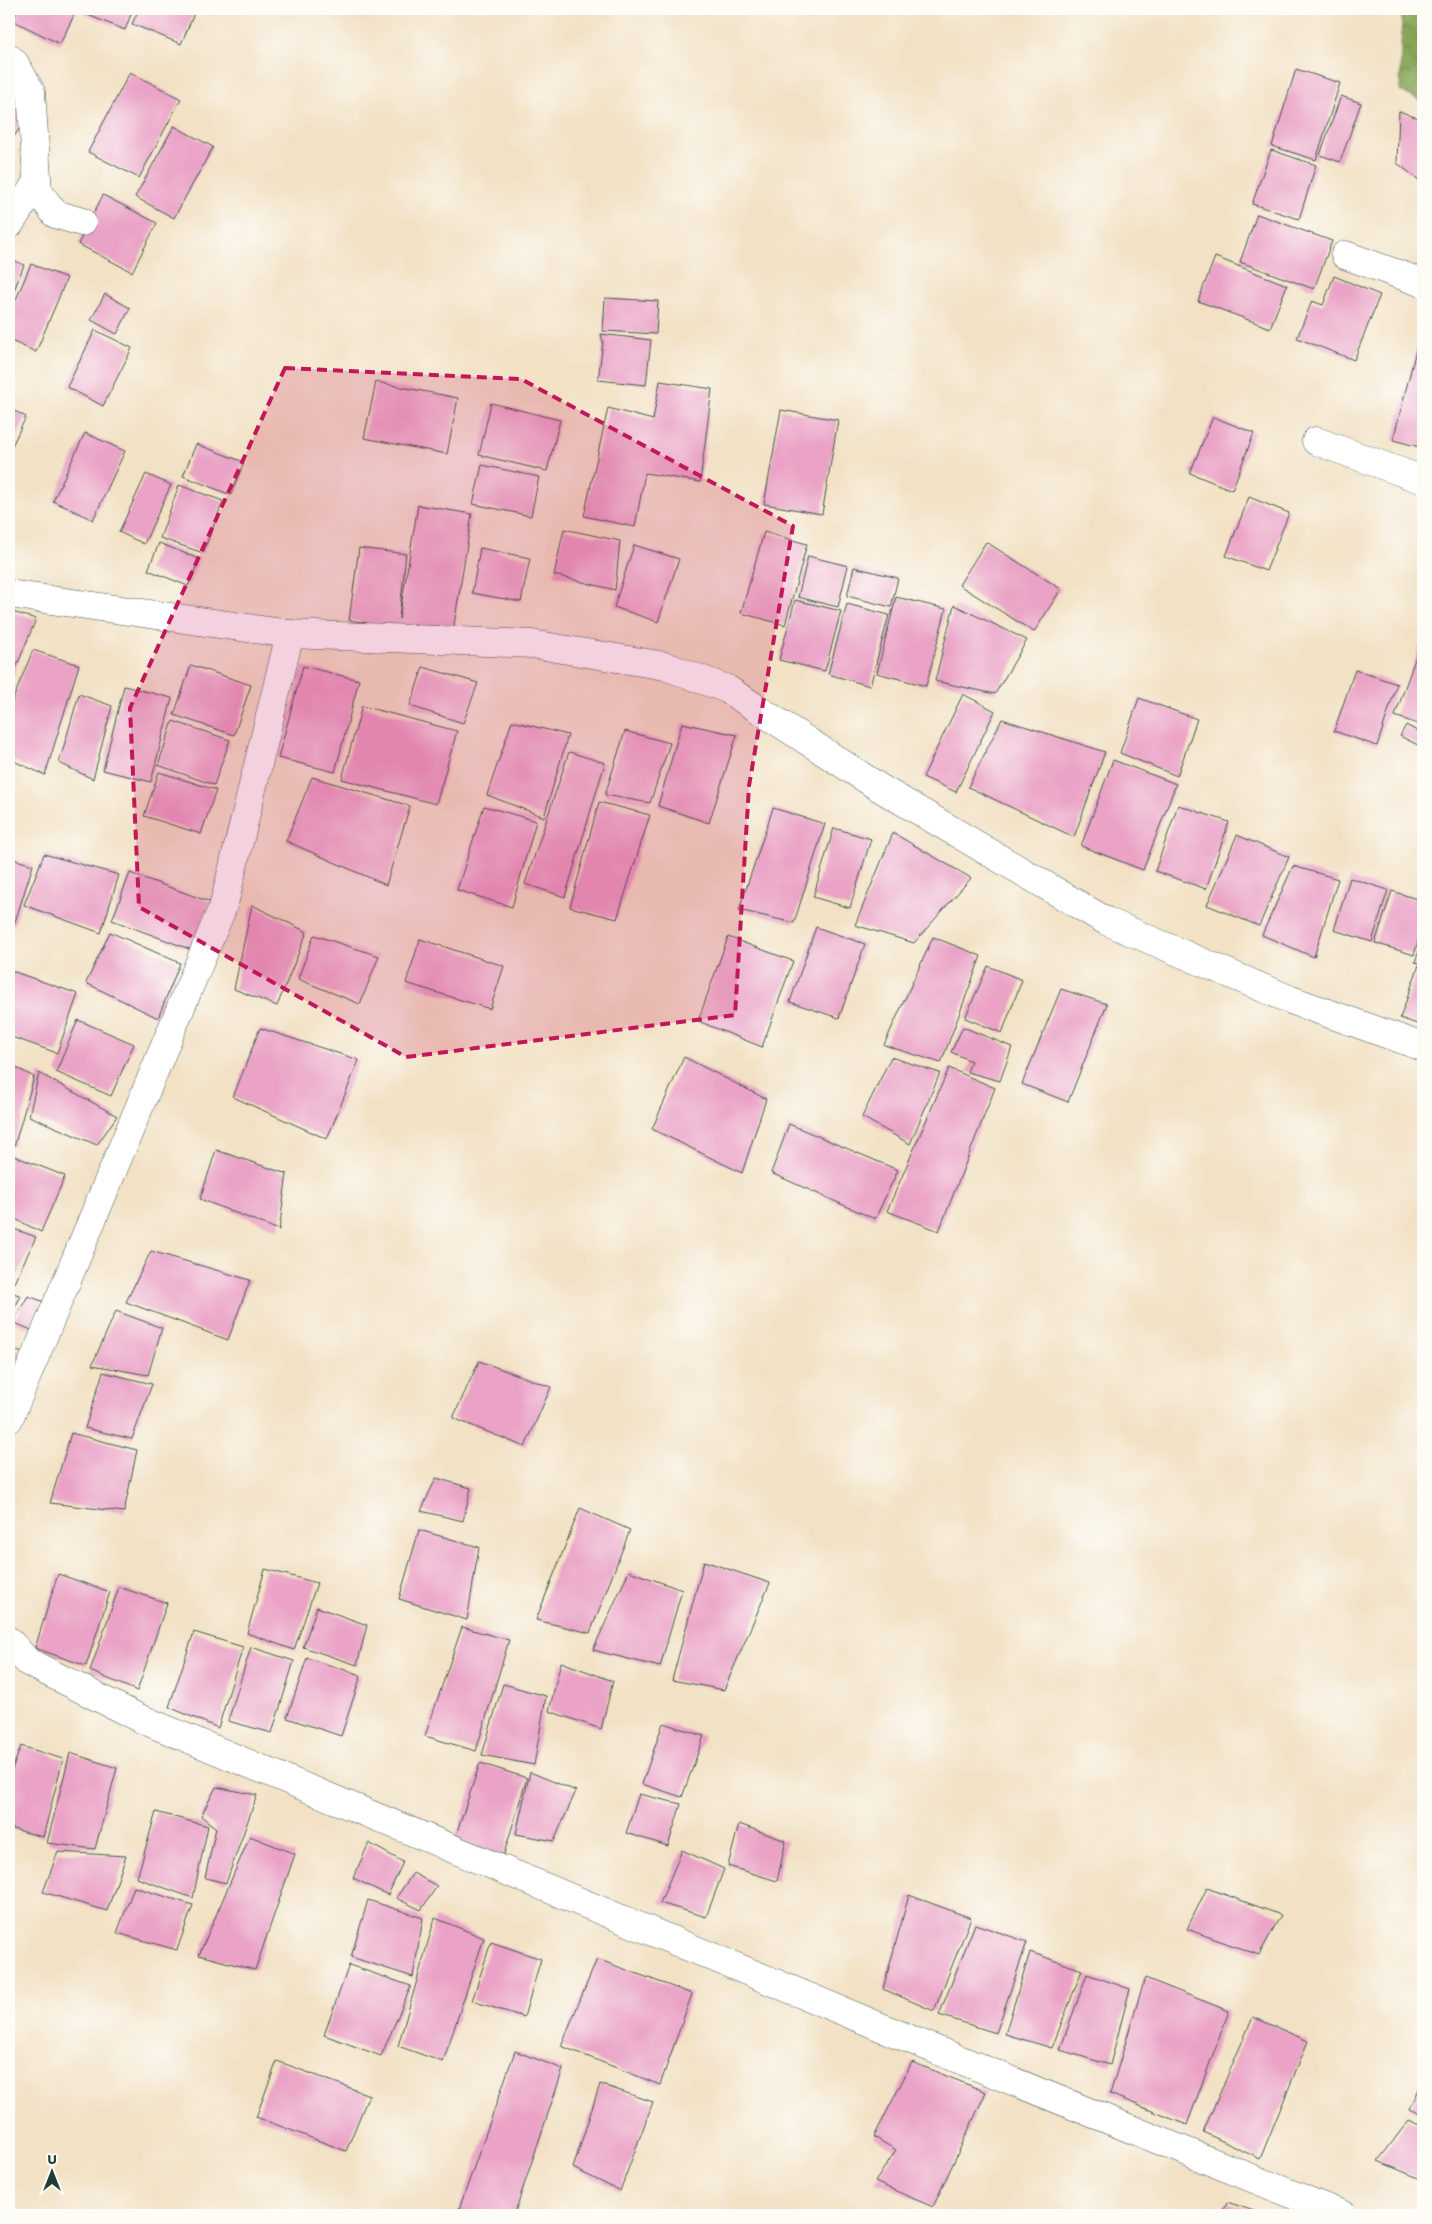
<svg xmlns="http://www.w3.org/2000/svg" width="1432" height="2224" font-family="'Shantell Sans',sans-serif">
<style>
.forest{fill:url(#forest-crowns);stroke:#527046}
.building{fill:#eaa2c6}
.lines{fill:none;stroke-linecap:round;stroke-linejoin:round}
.minor-casing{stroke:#3f564a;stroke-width:29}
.minor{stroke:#fff;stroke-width:28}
.marked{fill:#c2185b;fill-opacity:0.2;stroke:#c2185b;stroke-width:4;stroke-dasharray:10 6;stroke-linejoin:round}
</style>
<defs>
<pattern id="forest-crowns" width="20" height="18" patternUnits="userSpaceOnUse" patternTransform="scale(1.25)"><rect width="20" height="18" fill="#86a457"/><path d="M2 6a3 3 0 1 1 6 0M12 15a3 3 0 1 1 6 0" fill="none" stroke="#6d8749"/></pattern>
</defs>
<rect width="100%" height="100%" fill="#fdfcf7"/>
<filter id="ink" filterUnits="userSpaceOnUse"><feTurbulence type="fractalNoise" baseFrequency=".02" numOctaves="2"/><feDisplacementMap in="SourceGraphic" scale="10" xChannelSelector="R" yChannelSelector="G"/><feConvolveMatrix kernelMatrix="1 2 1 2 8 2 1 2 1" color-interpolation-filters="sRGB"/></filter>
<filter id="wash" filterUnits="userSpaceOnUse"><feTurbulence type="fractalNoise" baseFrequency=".0096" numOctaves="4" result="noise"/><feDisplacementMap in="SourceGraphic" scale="20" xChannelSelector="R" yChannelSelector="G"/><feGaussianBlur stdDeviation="1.12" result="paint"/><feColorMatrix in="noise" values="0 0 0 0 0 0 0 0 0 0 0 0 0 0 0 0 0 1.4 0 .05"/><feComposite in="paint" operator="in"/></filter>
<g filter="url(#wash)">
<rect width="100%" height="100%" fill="#f2e1c4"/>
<path class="forest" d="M1402 9H1423V102L1400 91Z"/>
<g id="blocks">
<path class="building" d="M18 9H77L60 44 12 20Z
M85 9H133L125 30 83 13Z
M139 9H196L181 44 132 24Z
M1296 69 1340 83 1316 160 1272 146Z
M130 72 181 99 139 178 88 152Z
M1341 96 1361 103 1340 162 1320 155Z
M9 99 30 113 11 141 9 140Z
M1399 111 1423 120V183L1397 163Z
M174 126 213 147 174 218 135 197Z
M1271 150 1316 165 1299 219 1252 204Z
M103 195 157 223 132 272 78 244Z
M1257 214 1332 241 1314 289 1240 262Z
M1215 257 1287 285 1270 328 1198 301Z
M9 258 24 265 9 303Z
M31 264 67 278 36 352 9 340V316Z
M1334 276 1380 295 1354 360 1297 338 1312 301 1323 305Z
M105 294 130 308 117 334 91 320Z
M605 298 658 301 656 334 603 331Z
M1423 323V448L1393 440Z
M95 330 132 348 103 406 67 387Z
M601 334 651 340 646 385 598 380 603 342Z
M660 381 712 389 700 482 645 473 635 527 584 516 608 408 653 420Z
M376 382 458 398 447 454 364 438Z
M491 403 560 420 547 471 479 455Z
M9 408 26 417 9 452Z
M781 410 838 420 822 514 764 504Z
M1213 417 1254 433 1232 490 1190 473Z
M85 433 125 451 93 520 53 501Z
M196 444 244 462 231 495 183 476Z
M482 465 539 477 531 516 473 504Z
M146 474 171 485 144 544 119 532Z
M179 485 223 501 203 553 160 538Z
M1249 497 1289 513 1266 571 1226 556Z
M418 505 472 514 452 637 349 620 359 548 406 554 399 619Z
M564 529 620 541 615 590 554 575Z
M764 532 807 544 785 625 741 613Z
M986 542 1061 589 1034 632 959 585Z
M159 543 199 559 188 586 148 570Z
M634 545 679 559 658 622 614 607Z
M480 548 530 558 521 602 472 593Z
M808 556 848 566 838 607 798 597Z
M854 567 898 578 891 607 847 596Z
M896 597 946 609 926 686 877 673Z
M795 600 841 611 825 671 779 660Z
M847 604 889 615 870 686 828 674Z
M954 605 1027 640 995 694 935 681Z
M9 611 36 619 9 685Z
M1421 642H1423V726L1395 716Z
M33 650 79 665 45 775 9 759V709Z
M191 665 251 685 234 735 174 715Z
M303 666 359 680 335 772 278 758Z
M423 667 478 683 463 723 410 706Z
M1355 670 1397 684 1377 746 1334 731Z
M124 686 172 698 151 782 103 770Z
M79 694 112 706 93 779 59 763Z
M963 694 995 711 956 792 923 777Z
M1139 698 1197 719 1177 776 1120 753Z
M362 706 457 731 436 804 342 779Z
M1002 719 1105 752 1074 837 968 787Z
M173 721 230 740 214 785 158 765Z
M512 721 568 735 544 817 487 795Z
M682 723 737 735 709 823 658 806Z
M1406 725 1423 734 1420 746 1400 736Z
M625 731 670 743 650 803 605 795Z
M569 752 605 763 565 897 525 884Z
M1113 760 1176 784 1143 870 1081 846Z
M159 772 216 790 201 834 144 816Z
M312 777 410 806 386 885 286 841Z
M599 802 650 815 617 919 570 907Z
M1178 805 1229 822 1206 889 1155 871Z
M484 806 536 821 512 907 457 890Z
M773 808 825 824 794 923 739 910Z
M834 828 871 839 850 908 813 897Z
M893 833 971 878 914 943 855 925Z
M1237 835 1289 857 1259 926 1207 905Z
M44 854 119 875 101 933 24 905Z
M9 858 33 865 14 925 9 924Z
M1293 866 1338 879 1314 957 1262 935Z
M130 873 210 902 192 950 112 920Z
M1350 878 1388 890 1372 942 1334 930Z
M1392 891 1423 901V924L1414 955 1375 943Z
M252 905 307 932 277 1006 234 989Z
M816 927 865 944 839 1018 790 1002Z
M110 932 180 963 158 1018 86 983Z
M314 935 379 956 360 1004 298 979Z
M728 937 793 961 762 1047 698 1021Z
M933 937 981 956 941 1063 884 1045Z
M420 939 504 966 490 1009 406 983Z
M1423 940V964L1415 962Z
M1419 965 1423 966V1026L1400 1018Z
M988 966 1022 980 1002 1033 965 1018Z
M9 970 78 994 57 1053 9 1036Z
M1061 989 1107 1004 1068 1102 1022 1084Z
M78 1020 134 1044 111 1096 56 1072Z
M963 1027 1012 1047 1000 1081 967 1072 971 1061 951 1052Z
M260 1028 359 1060 327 1139 233 1097Z
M684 1057 766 1099 742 1173 652 1129Z
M891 1057 940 1073 910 1144 862 1117Z
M9 1064 34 1077 14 1147 9 1145Z
M949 1068 995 1088 939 1231 887 1211Z
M39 1073 117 1116 97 1145 29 1116Z
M789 1124 898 1170 875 1219 771 1173Z
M216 1150 287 1174 279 1230 200 1199Z
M9 1154 65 1176 41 1232 9 1216Z
M9 1227 36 1237 14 1283 9 1281Z
M151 1251 250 1280 228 1340 126 1302Z
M9 1291 21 1296 9 1318Z
M28 1296 53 1305 38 1333 13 1322Z
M116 1311 162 1328 148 1375 92 1365Z
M9 1348 25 1354 9 1395Z
M479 1361 551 1387 525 1447 453 1418Z
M103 1372 152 1384 132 1439 85 1428Z
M71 1433 137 1450 124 1512 50 1503Z
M436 1478 471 1488 463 1521 421 1511Z
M580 1508 630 1530 590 1633 536 1620Z
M419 1530 479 1547 467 1620 399 1599Z
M704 1561 770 1583 724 1690 672 1680Z
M265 1569 317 1583 294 1650 247 1633Z
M629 1571 682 1590 660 1667 593 1650Z
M58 1574 110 1592 86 1666 35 1648Z
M119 1587 167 1603 137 1691 90 1671Z
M317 1607 367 1625 357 1665 303 1647Z
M462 1627 509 1640 476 1751 425 1736Z
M194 1632 243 1647 218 1728 169 1707Z
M251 1647 294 1661 272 1733 228 1721Z
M307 1658 361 1675 341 1736 287 1718Z
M561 1662 613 1681 601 1729 549 1711Z
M503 1684 546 1696 534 1765 482 1755Z
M663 1723 704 1736 682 1797 642 1784Z
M21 1746 63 1759 43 1837 9 1828V1778Z
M70 1753 117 1768 95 1849 47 1843Z
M480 1763 527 1778 503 1857 455 1838Z
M530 1772 576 1791 554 1841 516 1834Z
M216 1787 257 1795 226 1883 205 1878 216 1828 201 1816Z
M639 1794 681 1804 668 1846 626 1833Z
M156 1812 208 1826 193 1898 137 1878Z
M739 1824 786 1841 777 1881 728 1866Z
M250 1836 295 1854 255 1970 199 1955Z
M369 1843 403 1862 388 1895 353 1878Z
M682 1850 724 1869 706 1917 660 1903Z
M58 1852 126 1856 107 1911 43 1892Z
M413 1873 437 1886 421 1910 396 1898Z
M134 1887 193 1905 177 1950 117 1933Z
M1207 1888 1281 1915 1259 1955 1187 1929Z
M909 1895 971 1918 934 2011 883 1989Z
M368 1900 423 1918 413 1977 351 1957Z
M435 1918 484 1938 443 2062 398 2046Z
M975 1924 1027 1942 996 2033 939 2015Z
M491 1942 541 1959 524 2017 472 2001Z
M1030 1952 1082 1970 1052 2048 1005 2034Z
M597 1959 692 1994 660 2085 561 2046Z
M349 1965 411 1986 381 2056 324 2035Z
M1087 1974 1130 1989 1110 2065 1060 2050Z
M1145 1978 1229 2011 1187 2125 1110 2094Z
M1253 2017 1308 2041 1260 2159 1203 2132Z
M515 2051 563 2069 514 2215H457Z
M277 2061 369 2095 346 2151 256 2117Z
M912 2062 986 2092 933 2207 875 2182 896 2150 874 2137Z
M1423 2080V2115L1410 2109Z
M600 2084 653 2102 620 2191 573 2168Z
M1409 2120 1423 2127V2180L1378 2161Z
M1227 2202 1266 2215H1220Z"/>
</g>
</g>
<g filter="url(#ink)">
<use href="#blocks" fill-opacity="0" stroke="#3f564a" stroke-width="1"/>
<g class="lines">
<defs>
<path id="minor" d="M9 58 14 62 31 92 38 191 55 214 82 222
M9 225 37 182
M1345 255 1423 283
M1316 441 1423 480
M9 594 290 634 532 644 665 666 727 689 880 788 1106 921 1291 1000 1423 1047
M9 1419 224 904 290 634
M9 1641 28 1662 139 1718 936 2050 1343 2215"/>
</defs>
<use href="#minor" class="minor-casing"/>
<use href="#minor" class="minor"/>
</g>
</g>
<path class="marked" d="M285 368 521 379 793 526 749 786 735 1015 406 1057 139 907 130 708Z"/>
<rect width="1432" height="2224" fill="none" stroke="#fdfcf7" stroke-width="30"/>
<g transform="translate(52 2172)" stroke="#fdfcf7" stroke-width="4" paint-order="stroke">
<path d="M0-4L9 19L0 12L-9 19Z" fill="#1f3d34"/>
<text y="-8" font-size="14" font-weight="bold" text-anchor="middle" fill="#1f3d34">U</text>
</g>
</svg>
